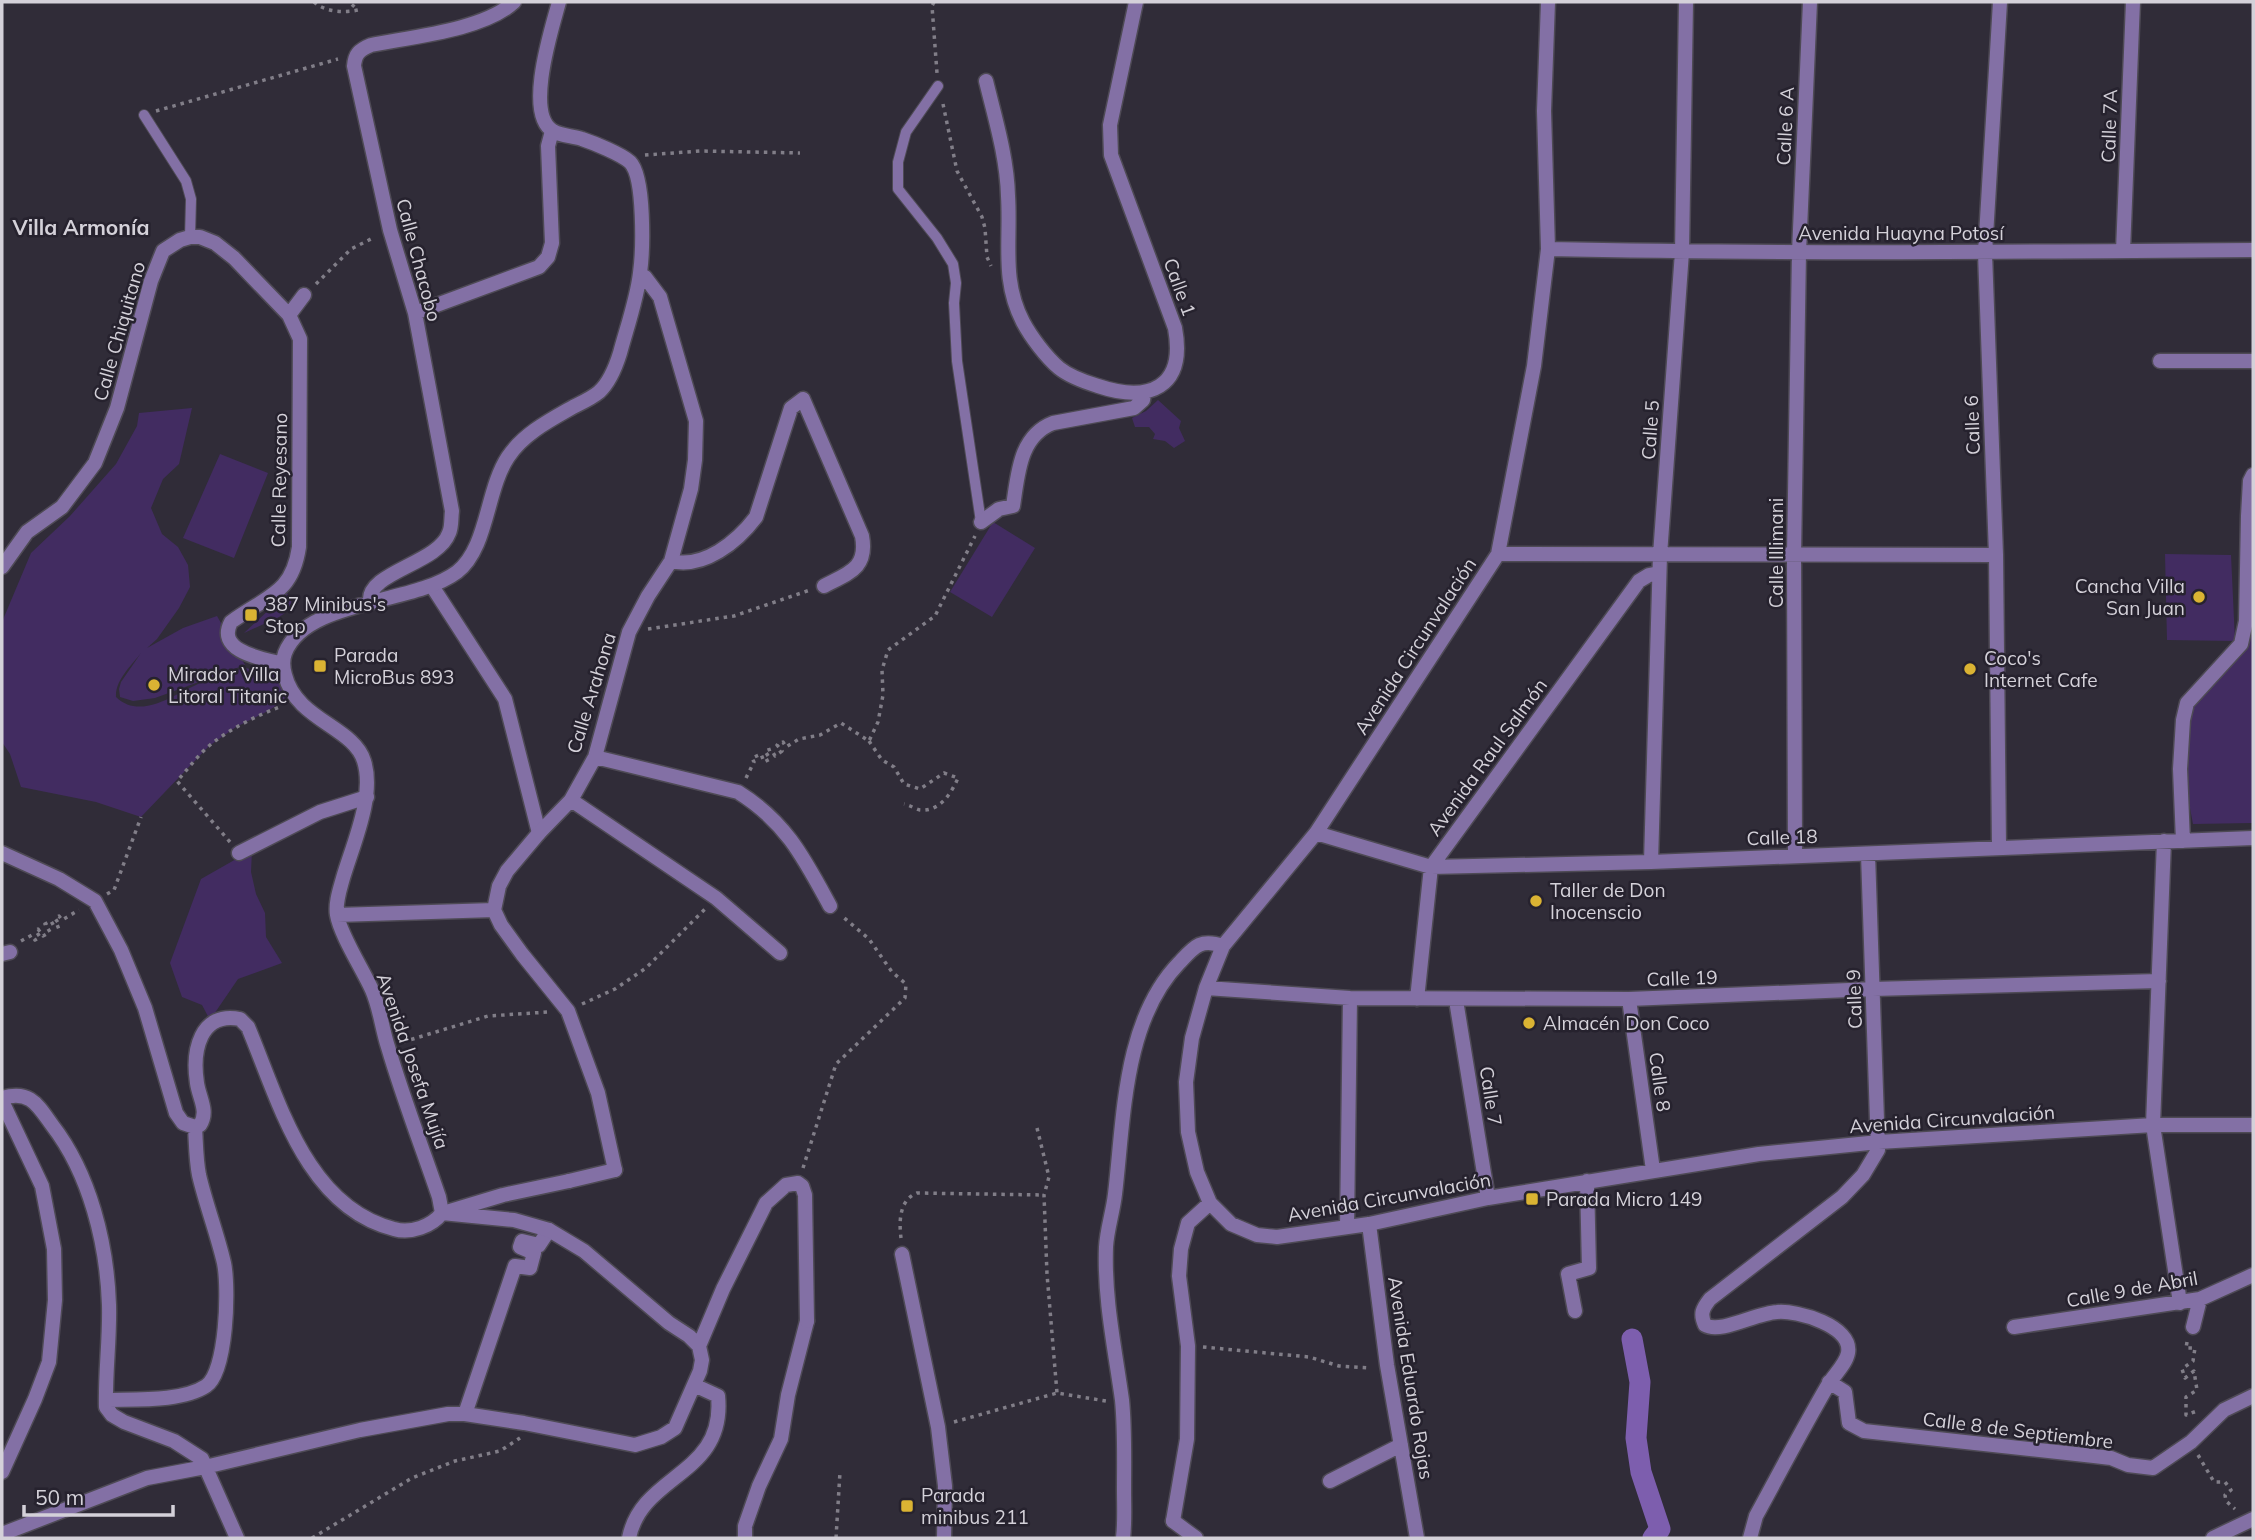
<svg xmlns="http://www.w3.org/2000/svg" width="2255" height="1540" font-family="Mulish,sans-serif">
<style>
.green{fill:#422c61}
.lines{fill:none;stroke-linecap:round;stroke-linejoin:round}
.canal{stroke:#7d5eae;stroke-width:21}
.service-casing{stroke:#4e4a55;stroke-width:12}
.pedestrian-casing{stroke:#4e4a55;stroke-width:17}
.minor-casing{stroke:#4e4a55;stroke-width:17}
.path{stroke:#817e88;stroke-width:3.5;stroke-dasharray:3.5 5;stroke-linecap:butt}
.service{stroke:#8370a5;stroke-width:10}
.pedestrian{stroke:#8370a5;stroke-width:14}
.minor{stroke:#8370a5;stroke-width:14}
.poi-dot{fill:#dab333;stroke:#26222e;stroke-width:2.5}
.labels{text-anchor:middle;stroke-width:5;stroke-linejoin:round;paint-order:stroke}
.street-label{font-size:19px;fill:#d4d1d9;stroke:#26222e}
.poi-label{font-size:19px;fill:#d4d1d9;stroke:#26222e;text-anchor:start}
.neighbourhood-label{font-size:21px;font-weight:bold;fill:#d4d1d9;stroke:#26222e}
</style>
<rect width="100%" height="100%" fill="#302c38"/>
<path class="green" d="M1158 400 1181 421 1179 428 1185 441 1174 448 1165 441 1153 439 1155 434 1149 427H1135L1132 418 1146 411Z
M192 408 179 464 163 479 151 508 162 534 178 547 188 565 190 587 179 608 157 639 147 648 183 628 217 616 245 665 155 698 133 701 120 697 119 689 121 682 141 653C132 665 115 680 116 697 143 723 180 689 208 680 221 677 232 674 244 667L269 677 280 671 300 689 268 711 236 727 209 746 141 817 96 802 21 787 10 754 2 742V622L31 553 70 516 116 464 137 426 139 413Z
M220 454 268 473 234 558 183 538Z
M993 522 1035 548 992 617 950 592Z
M2165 554 2231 555 2235 641 2167 640Z
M2253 567V823L2193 824 2189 803 2186 717 2189 709 2240 653Z
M287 593 294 607 279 617 244 633Z
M252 850 251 872 256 894 265 913 266 937 282 963 238 979 210 1020 202 1005 182 997 170 963 201 879Z"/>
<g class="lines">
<path class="canal" d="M1632 1339 1640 1382 1636 1438 1641 1472 1660 1529 1653 1538"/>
<defs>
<path id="service" d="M938 86 906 132 898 162V189L937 238 953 264 956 283 954 303 957 361 981 522
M144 115 186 181 191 199 190 237"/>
<path id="pedestrian" d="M432 586 505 699 539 833
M239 853 320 812 367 797
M569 1181 615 1170
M465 1414 515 1266 530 1268 534 1253 520 1247 522 1241 539 1245 549 1230
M1173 1521 1196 1538
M745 1538V1526L759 1486 781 1439 788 1395 807 1321"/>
<path id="minor" d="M1548 2 1544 111 1548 249 1534 366 1498 554 1316 833 1223 946 1206 988 1192 1038 1186 1082 1188 1132 1197 1172 1210 1203 1231 1224 1257 1235 1277 1237 1369 1224 1488 1198 1759 1154 1879 1142 2153 1125H2253
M986 81C995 118 1007 157 1008 196 1011 241 1001 280 1023 322 1031 337 1046 357 1059 368 1070 377 1085 382 1098 386 1149 403 1186 388 1175 328L1111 155 1110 125 1136 2
M1548 249C1783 254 2018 252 2253 250
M2123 251 2133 2
M415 313 539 267 548 257 552 243 548 146 552 131
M289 315 304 295
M2160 361H2253
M981 522 999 509 1013 506C1018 475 1019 436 1053 423L1134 408 1143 400 1144 394
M1498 554 1996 555
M671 561C704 569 737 542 756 517L791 408 803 399 862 536C868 568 849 573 824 586
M2 567 27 532 62 507 95 463 117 408 151 281 163 251 180 240 190 237H200L215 243 234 258 289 315 300 339 299 547C292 595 266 596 231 622 215 652 264 659 283 664
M370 602C366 572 438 564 449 533 452 527 451 518 452 511L415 313 390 230 354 66C355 54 359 50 371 45 411 37 484 30 514 2
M595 757 738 792C786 822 804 858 830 906
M571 800 716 898 780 953
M1316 833 1431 867 1651 862 2253 838
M2164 841 2153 1125 2180 1303
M2183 841 2180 769 2183 720 2187 703 2241 644 2246 621 2248 516 2250 481 2253 475
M1999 847 1996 555 1985 253 2000 2
M2 853 59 879 95 901 121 950 145 1008 176 1113 183 1123 195 1127
M1795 855 1794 555 1799 252 1810 2
M1651 862 1660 555 1682 252 1686 2
M337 915 494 910
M2 954 10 952
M1206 988 1350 998 1629 999 1873 989 2159 981
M1417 999 1431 867 1639 581 1649 575 1659 573
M1629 999 1653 1170
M1456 1000 1488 1198
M2 1098C30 1090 37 1104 52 1125 90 1174 107 1244 109 1305 110 1339 105 1373 106 1407L112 1415 124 1422 174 1441 202 1459 237 1538
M2 1101 42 1186 54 1249 55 1300 49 1362 35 1399 2 1472
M195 1127 200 1125C209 1111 199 1098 197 1083 192 1051 200 1011 240 1019L248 1027C279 1101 306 1207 394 1229 411 1234 432 1226 442 1213L439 1197C422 1147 403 1098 388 1047 382 1029 380 1008 372 990 363 970 340 934 337 915 335 903 340 889 343 878 353 844 375 796 364 761 354 727 296 720 285 675 283 668 282 661 285 653 306 599 413 605 457 572 488 548 486 490 508 457 523 434 550 420 573 407 581 403 592 398 599 392 610 382 616 366 620 353 627 327 637 299 640 273 643 251 645 177 630 162 621 154 594 143 582 139 574 136 561 136 553 131 524 114 552 28 559 2
M615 1170 598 1093 568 1011 522 954 501 925 494 910 499 886 507 871 539 833 571 800 595 757 629 632 648 596 671 561 691 489 695 460 696 421 660 297 645 277 640 274
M450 1211 503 1195 569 1181
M1369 1224 1387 1365 1417 1538
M1347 1227 1350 998
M902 1254 938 1427 945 1486 944 1538
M1575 1311 1568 1274 1589 1268 1587 1181
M2014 1327 2200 1299 2253 1275
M2193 1327 2200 1299
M699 1346 723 1289 766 1203 786 1185 798 1183 802 1186 805 1195 807 1321
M1829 1382 1845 1392 1849 1423 1864 1431 2094 1456 2111 1458 2128 1465 2153 1468 2191 1442 2224 1410 2253 1396
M106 1400C134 1399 182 1402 206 1386 227 1372 229 1287 224 1263 217 1233 206 1205 199 1175 196 1160 196 1143 195 1127
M1330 1481 1401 1445
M1173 1521 1187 1439 1188 1346 1179 1276 1181 1249 1188 1223 1210 1203
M2 1534 147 1478 205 1467 360 1430 448 1414H465L524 1423 635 1445 661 1437 675 1428 700 1371 702 1360 699 1346 689 1336 669 1323 584 1251 549 1230 514 1220 442 1213
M629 1538C642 1473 726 1476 718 1396L694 1385
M1123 1538C1125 1523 1124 1506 1124 1490 1124 1461 1125 1430 1122 1400 1115 1349 1104 1299 1106 1247 1107 1229 1113 1212 1115 1194 1124 1119 1123 1021 1179 963 1194 947 1200 938 1223 946
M1750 1538 1756 1516C1780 1472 1803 1428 1828 1385 1834 1375 1846 1364 1848 1353 1853 1326 1797 1310 1777 1312 1756 1313 1721 1334 1705 1325 1700 1314 1702 1309 1710 1299L1842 1197 1863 1175 1878 1150 1868 854
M2213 1538 2253 1519"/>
</defs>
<use href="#service" class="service-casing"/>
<use href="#pedestrian" class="pedestrian-casing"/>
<use href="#minor" class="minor-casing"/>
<path class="path" d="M314 2C325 12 344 13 358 10L349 2
M934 2 932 6 937 73
M943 104 957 171 982 217 985 228 987 257 991 266
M156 111 338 59
M645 155 700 151 800 153
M316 284 351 249 375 237
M648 629 734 616 810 590
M869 741 882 760 894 767 904 784 920 789 944 773 958 778C952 792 940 812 920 810 915 809 910 805 904 804
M746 778 754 762 752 758 761 754 764 762 770 759 765 751 771 749 775 756 782 751 777 745 783 742 786 747 799 739 820 735 841 723 869 741 878 722 883 695 882 670 888 650 935 616 975 536
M230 842 177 781C188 769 198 755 210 745 231 728 258 715 282 706
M107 894 114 890 141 817
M21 941 32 935 35 940 40 937 36 931 38 929 43 936 50 932 45 924 51 921 55 928 60 926 55 918 59 916 62 920 79 910
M582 1004 615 989 646 968 705 909
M403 1042 488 1016 548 1012
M1037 1128 1049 1177 1044 1195 1047 1274 1057 1393
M803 1168 836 1064 905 998 906 984 892 972 869 939 843 917
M901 1238C899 1222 899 1200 917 1193L1044 1195
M2187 1342 2186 1348H2195L2193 1361 2182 1369 2185 1378 2194 1371 2197 1390 2186 1397V1415L2197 1411V1413
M1203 1347 1309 1357 1339 1366 1371 1368
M954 1422 1057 1393 1106 1401
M2198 1455 2214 1482H2225L2231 1490 2225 1495 2226 1501 2235 1509
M312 1538 412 1478 455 1461 500 1451 520 1438
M836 1538 840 1472"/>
<use href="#service" class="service"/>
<use href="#pedestrian" class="pedestrian"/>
<use href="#minor" class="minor"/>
</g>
<g class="poi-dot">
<circle cx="2199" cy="597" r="7"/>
<rect x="244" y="608" width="14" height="14" rx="3.5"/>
<rect x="313" y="659" width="14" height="14" rx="3.5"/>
<circle cx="1970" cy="669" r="7"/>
<circle cx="154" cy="685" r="7"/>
<circle cx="1536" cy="901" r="7"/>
<circle cx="1529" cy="1023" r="7"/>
<rect x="1525" y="1192" width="14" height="14" rx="3.5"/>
<rect x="900" y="1499" width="14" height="14" rx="3.5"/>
</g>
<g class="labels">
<g class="street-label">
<text transform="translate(1785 126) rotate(-87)" y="7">Calle 6 A</text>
<text transform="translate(2109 126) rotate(-88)" y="7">Calle 7A</text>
<text x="1901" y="240">Avenida Huayna Potosí</text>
<text transform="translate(419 260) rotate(75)" y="7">Calle Chacobo</text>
<text transform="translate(1180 287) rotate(70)" y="7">Calle 1</text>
<text transform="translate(119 331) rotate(-74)" y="7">Calle Chiquitano</text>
<text transform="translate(1972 425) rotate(-92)" y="7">Calle 6</text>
<text transform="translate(1650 430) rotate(-86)" y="7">Calle 5</text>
<text transform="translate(279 480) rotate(-89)" y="7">Calle Reyesano</text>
<text transform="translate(1776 553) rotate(-90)" y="7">Calle Illimani</text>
<text transform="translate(1415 646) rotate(-57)" y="7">Avenida Circunvalación</text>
<text transform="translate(591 693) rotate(-73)" y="7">Calle Arahona</text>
<text transform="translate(1487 757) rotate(-54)" y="7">Avenida Raul Salmón</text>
<text transform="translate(1782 837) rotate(-2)" y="7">Calle 18</text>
<text transform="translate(1682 978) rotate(-2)" y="7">Calle 19</text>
<text transform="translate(1854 999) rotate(-92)" y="7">Calle 9</text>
<text transform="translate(413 1061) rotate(71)" y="7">Avenida Josefa Mujía</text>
<text transform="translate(1660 1082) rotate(82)" y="7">Calle 8</text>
<text transform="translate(1491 1096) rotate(81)" y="7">Calle 7</text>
<text transform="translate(1952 1119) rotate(-4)" y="7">Avenida Circunvalación</text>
<text transform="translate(1389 1197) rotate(-10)" y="7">Avenida Circunvalación</text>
<text transform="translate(2132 1289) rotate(-10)" y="7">Calle 9 de Abril</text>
<text transform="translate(1411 1378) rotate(81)" y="7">Avenida Eduardo Rojas</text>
<text transform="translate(2018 1430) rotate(7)" y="7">Calle 8 de Septiembre</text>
</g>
<g class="poi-label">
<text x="2185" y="593" text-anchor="end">Cancha Villa<tspan x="2185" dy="22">San Juan</tspan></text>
<text x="265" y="611">387 Minibus's<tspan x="265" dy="22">Stop</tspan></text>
<text x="334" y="662">Parada<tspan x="334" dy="22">MicroBus 893</tspan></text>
<text x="1984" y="665">Coco's<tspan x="1984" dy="22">Internet Cafe</tspan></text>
<text x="168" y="681">Mirador Villa<tspan x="168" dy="22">Litoral Titanic</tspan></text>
<text x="1550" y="897">Taller de Don<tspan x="1550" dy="22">Inocenscio</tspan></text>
<text x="1543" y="1030">Almacén Don Coco</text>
<text x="1546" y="1206">Parada Micro 149</text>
<text x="921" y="1502">Parada<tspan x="921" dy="22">minibus 211</tspan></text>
</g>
<g class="neighbourhood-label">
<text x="81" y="235">Villa Armonía</text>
</g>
</g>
<rect width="2255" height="1540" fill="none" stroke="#d4d1d9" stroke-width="7"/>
<path d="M24 1505v10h149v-10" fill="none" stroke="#d4d1d9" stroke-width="3.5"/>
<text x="35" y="1505" font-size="21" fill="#d4d1d9" stroke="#26222e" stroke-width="5" paint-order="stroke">50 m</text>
</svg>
